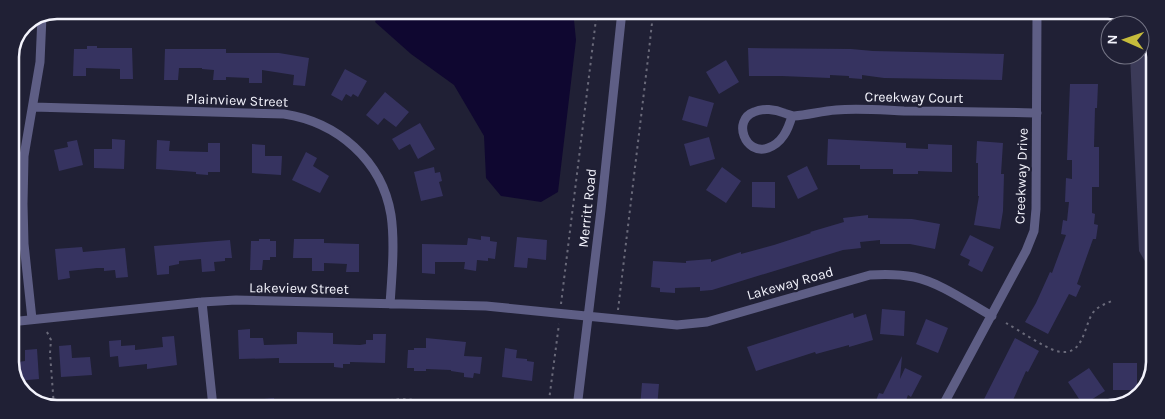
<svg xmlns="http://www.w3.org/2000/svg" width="1165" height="419" font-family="Karla,sans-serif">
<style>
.green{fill:#3b3a58}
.water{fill:#0f0730}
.building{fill:#363360}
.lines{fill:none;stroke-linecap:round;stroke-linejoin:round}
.path{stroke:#6a6a7a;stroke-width:2;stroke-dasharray:2.5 4;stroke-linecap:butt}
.minor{stroke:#5e5e85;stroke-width:9}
.labels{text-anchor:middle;stroke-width:4.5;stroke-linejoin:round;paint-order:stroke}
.street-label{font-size:14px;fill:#f3f3fc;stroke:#202035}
.rim{fill:none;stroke:#f3f3fc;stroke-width:2.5}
</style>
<rect width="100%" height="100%" fill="#202035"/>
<path class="green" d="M1128 20C1146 20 1150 40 1155 54L1153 263 1149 268 1139 251 1130 55H1140V25H1128Z"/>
<path class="water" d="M380 11 574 20 576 40 558 192 541 202 501 196 486 178 484 136 454 85 411 54 375 22Z"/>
<path class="building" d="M87 46H97V48H132L133 79H120V69L86 68V76H73L74 49H87Z
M748 48 851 49 873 51 1004 54 1002 80 884 78 862 75V79L849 78V76L830 75V78L782 76H749Z
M165 49H226V53H279L309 58 305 86 293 85 294 75 262 70V83H249V78L226 77V80H213L214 70 202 69V68H179L178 80H164Z
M726 60 739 82 719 94 706 72Z
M345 69 367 81 358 97 353 94 351 97 346 94 342 101 331 95Z
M1070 84H1098L1097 108H1095L1094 147H1099V187H1092V213L1095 214 1094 224 1098 225 1096 239H1093L1077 284 1081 286 1076 297 1069 294 1048 334 1025 322 1036 303 1050 272 1052 273 1066 235 1061 234 1063 220 1067 221 1069 202H1065L1066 178 1072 179V160H1067Z
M385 92 409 112 396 127 384 118 378 125 366 115Z
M689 96 714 103 707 127 682 120Z
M420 123 435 149 418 159 410 144 399 150 392 139Z
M709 137 715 159 690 166 684 144Z
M112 139 125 140 124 169 94 168V149H112Z
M828 139 906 143V148L928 149V144L952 145V172L918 171V174H893V169H860V165H827Z
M77 140 83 165 59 171 54 150 68 147 67 142Z
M157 140 170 141 169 151 208 152V143H220V172H208V175L196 174V172L156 169Z
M977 141 1003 143 1001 174H1004L1003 211 1000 229 974 225 979 196H978V163H976Z
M252 144 265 145V156H282L281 175 252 173Z
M306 152 317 158 313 166 329 176 320 193 292 180Z
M807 166 818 189 798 199 787 176Z
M434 167 435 173 440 172 442 181 439 182 443 196 421 201 414 172Z
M722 167 741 181 726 203 706 190Z
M752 182H775V208L752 207Z
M868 215V218L912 219 940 224 935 249 910 244H880V240L860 242 861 248 843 250 712 290 700 291V287L675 288V293L660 292V288L651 287 653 261 686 263V261L711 259V262L741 252V254L774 245 811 233 810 232 844 222 843 218Z
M970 235 994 247 982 272 968 265 970 260 960 255Z
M481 236 490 237V241L497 242 495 259 488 258V261L477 260 476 271 464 269 465 262H435V274L422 273V244L467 245 468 238 481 240Z
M517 237 547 240 546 260 528 258 527 268 514 267Z
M259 239H270V241H276V257H270V260H263L262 270H250L251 241H259Z
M294 239H324V243L359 244V272H346L347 264 324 263V271H312V258H293Z
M230 240 232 258H225V261L214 262 215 271 202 272 201 259 179 261V264L169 266V274L157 275 154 246Z
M82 247 83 252 125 248 128 277 116 278 115 270 104 271V268H97L69 271 70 278 58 280 55 249Z
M882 309 905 311 904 336 880 334Z
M853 313 854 318 866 314 873 340 849 347V345L816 354 815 352 756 371 747 347Z
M926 319 948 328 938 353 916 344Z
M250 329V338H263L264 345 297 344V332L333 333V344L360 345 366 344V340H373V334H386L385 363 350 362V364H343V368L334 367V363H279V358L239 359 238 330Z
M174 336 177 365 147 369V364L119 367 118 356 110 357 109 341 121 340V346L135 345V350L163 347 162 337Z
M426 338 466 342 464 356 482 357 480 374 474 373 473 378 464 377V373L451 371V370L426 369V371H414V368H407L408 350H414V348H426Z
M1015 338 1039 351 1028 372 1026 371 1009 409H979Z
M71 345 72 358 90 357 92 375 61 377 59 346Z
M505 348 517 350 516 358 527 359V361L534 362 532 381 502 377Z
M37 349 39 379 16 381 10 366 18 365V362L25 361V350Z
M902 356 900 379 905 368 922 376 911 397 908 395 903 409 873 408 879 393 883 394Z
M1113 363H1137V390H1113Z
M1089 368 1105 391 1083 405 1068 382Z
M642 383 659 384 657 408H640Z
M274 398 275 407H244V401Z"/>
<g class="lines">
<path class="path" d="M1056 12 1124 13
M561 304 597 11
M618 310 649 50 652 23 650 11
M1006 323C1020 331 1042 346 1056 351 1083 358 1083 330 1092 314 1097 306 1106 304 1114 300
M47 332 51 340 50 353 54 407
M372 407C393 392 430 403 455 406L459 408
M548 408 559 324"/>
<path class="minor" d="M33 107 284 114C337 122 382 160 391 215 395 242 392 276 390 304
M792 116C788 130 782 143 768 148 745 156 732 120 754 112 763 108 775 109 784 113 788 114 790 116 794 116 808 115 822 111 836 110 858 108 881 110 904 111 948 111 992 112 1037 113
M202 302 213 407
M32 319 24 244 23 204 24 156 40 62 42 16
M10 322 202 302 236 300 486 306 677 325 707 322 870 275C885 274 899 274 914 277 941 283 967 302 992 316
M577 408 601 210 622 11
M941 409 1026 251 1034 231 1036 209 1037 12"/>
</g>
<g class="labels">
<g class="street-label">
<text transform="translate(914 97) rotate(1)" y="5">Creekway Court</text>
<text transform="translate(237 100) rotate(2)" y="5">Plainview Street</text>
<text transform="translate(1021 176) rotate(-88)" y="5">Creekway Drive</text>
<text transform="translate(587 208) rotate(-84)" y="5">Merritt Road</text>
<text transform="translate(790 283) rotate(-16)" y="5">Lakeway Road</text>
<text transform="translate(299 288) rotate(1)" y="5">Lakeview Street</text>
</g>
</g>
<path d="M0 0H1165V419H0ZM57 19H1108A38 38 0 0 1 1146 57V362A38 38 0 0 1 1108 400H57A38 38 0 0 1 19 362V57A38 38 0 0 1 57 19Z" fill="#202035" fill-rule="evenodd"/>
<path class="rim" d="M57 19H1108A38 38 0 0 1 1146 57V362A38 38 0 0 1 1108 400H57A38 38 0 0 1 19 362V57A38 38 0 0 1 57 19Z"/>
<g transform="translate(1125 40) rotate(272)"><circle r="24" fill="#202035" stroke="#747485"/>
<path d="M0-4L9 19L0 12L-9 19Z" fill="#c6bc3c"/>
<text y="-8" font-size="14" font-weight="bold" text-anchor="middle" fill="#f3f3fc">N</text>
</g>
</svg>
